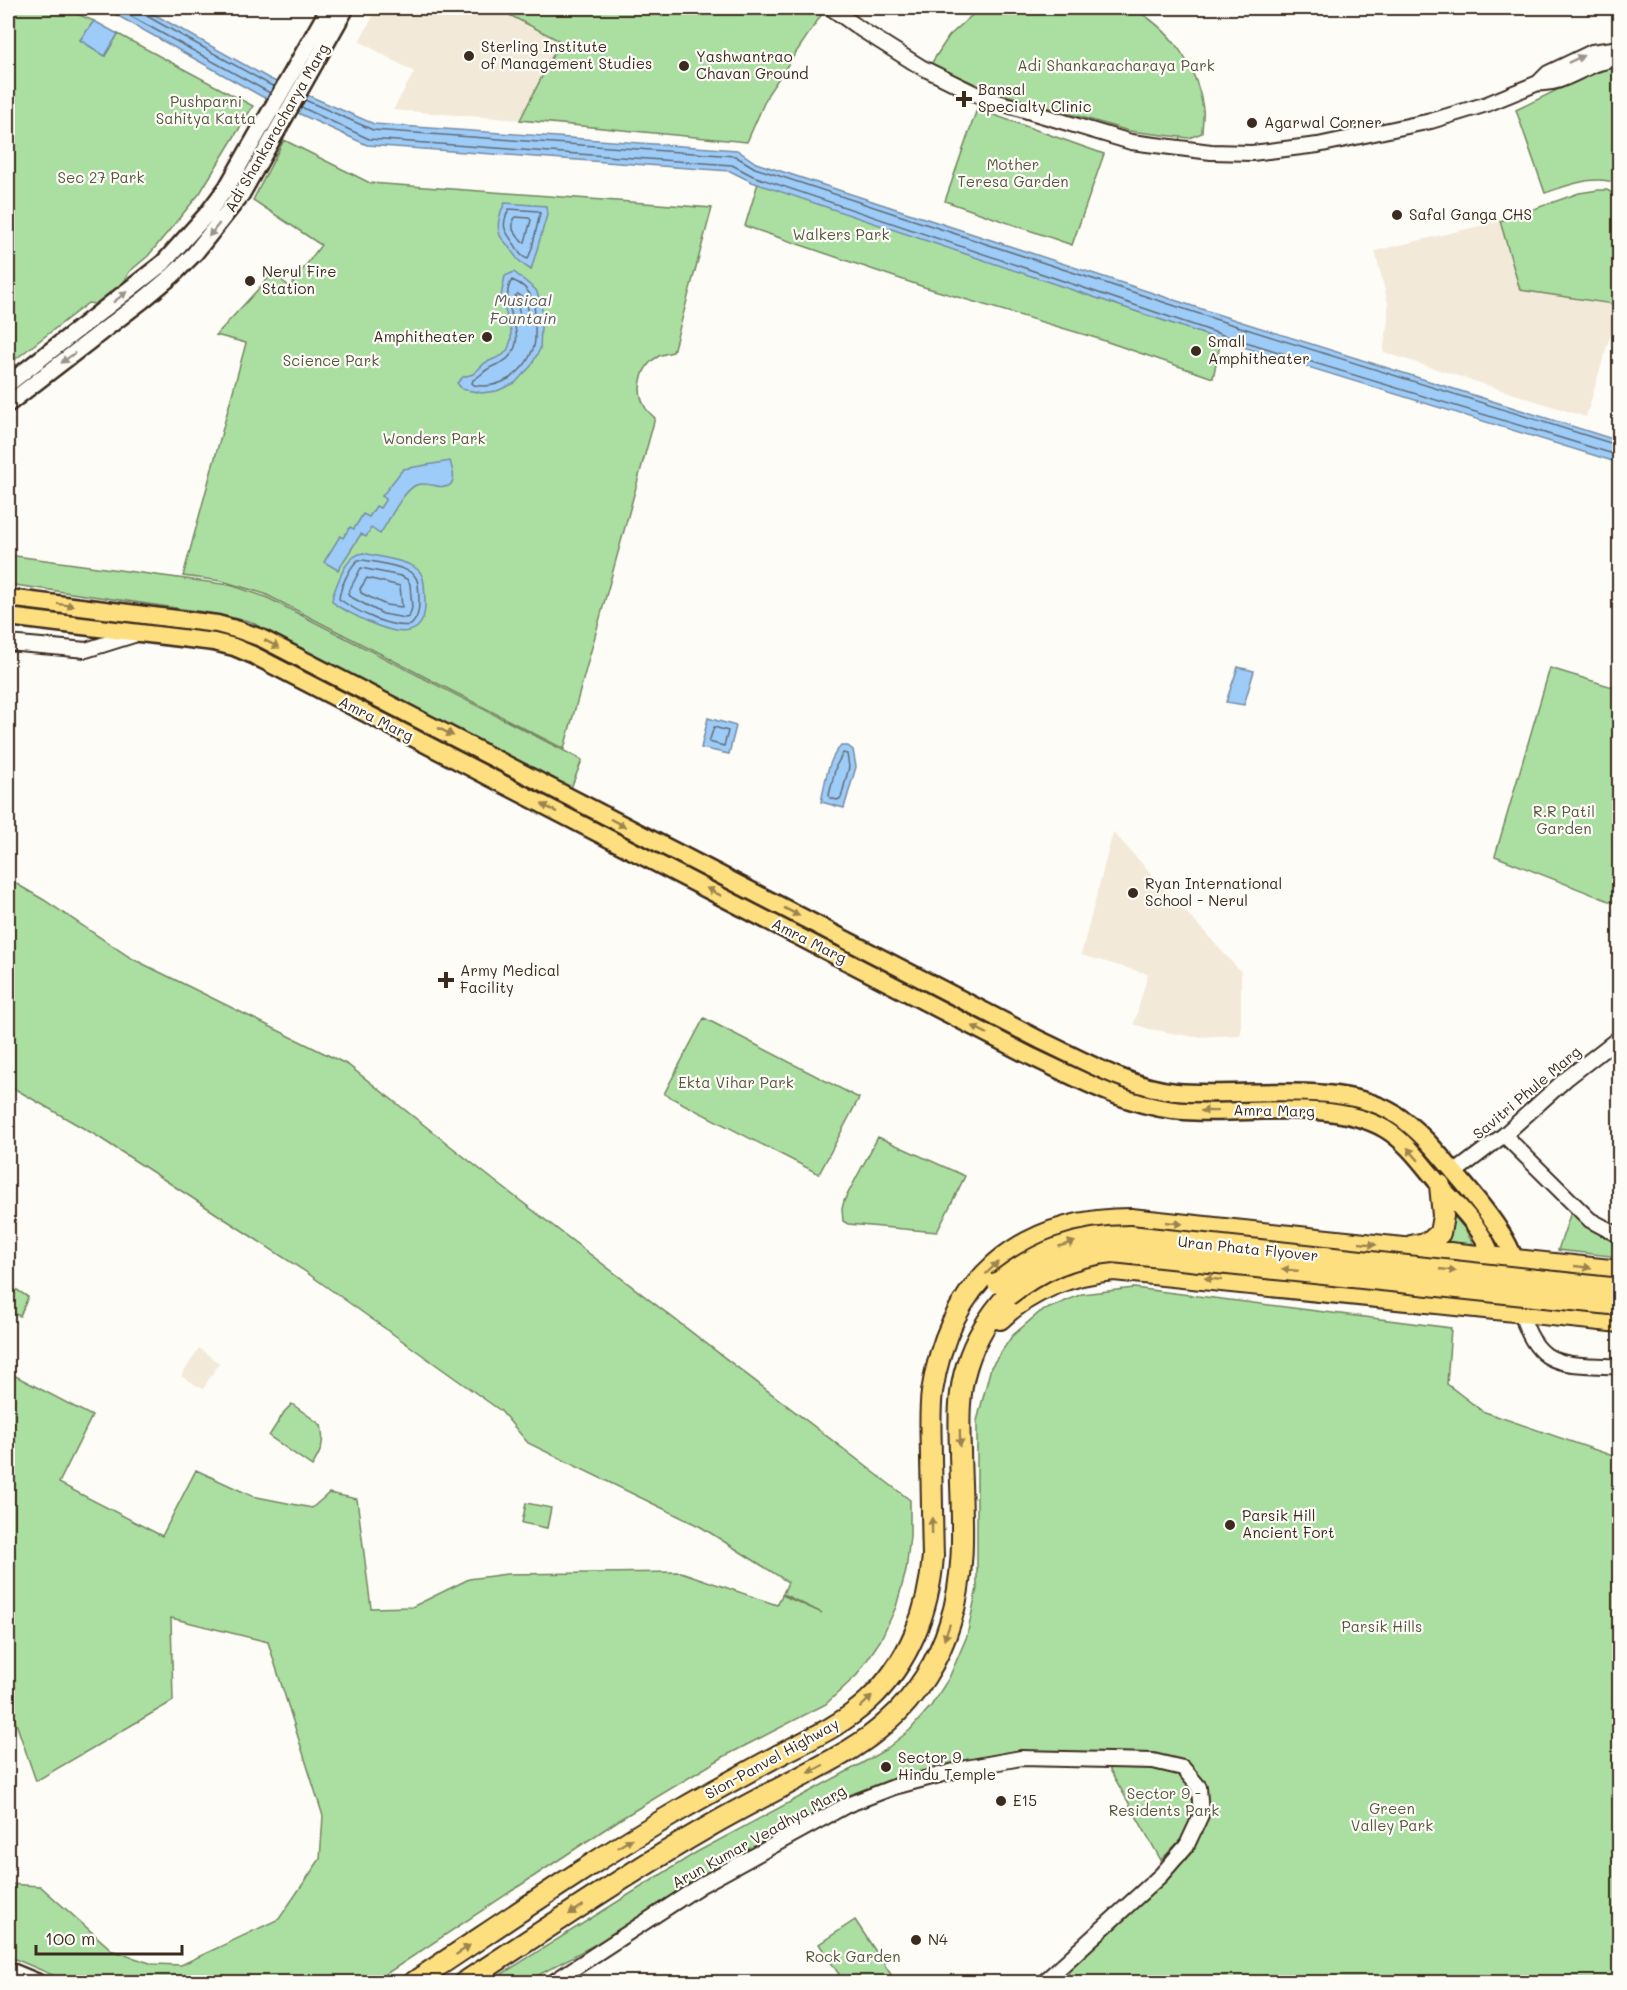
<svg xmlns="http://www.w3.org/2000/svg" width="1627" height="1990" font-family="Mali,sans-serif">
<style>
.built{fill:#f3e9d8}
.green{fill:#abdfa1;stroke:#738460;stroke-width:1.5}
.water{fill:#9dccf8;stroke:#768ba1;stroke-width:1.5}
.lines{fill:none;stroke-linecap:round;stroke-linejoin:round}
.shore{stroke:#626b75;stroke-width:1.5}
.tertiary-casing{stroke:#3b2a1e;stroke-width:18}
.secondary-casing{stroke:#3b2a1e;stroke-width:20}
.trunk-casing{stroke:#3b2a1e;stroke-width:21}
.motorway-casing{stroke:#3b2a1e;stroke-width:24}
.tertiary{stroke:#fdfcf7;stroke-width:14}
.secondary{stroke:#fdfcf7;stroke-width:15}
.trunk{stroke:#fedf80;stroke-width:16}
.motorway{stroke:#fedf80;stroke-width:20}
.motorway-bridge-casing{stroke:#3b2a1e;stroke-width:24;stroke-linecap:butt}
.motorway-bridge{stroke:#fedf80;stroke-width:20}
.oneway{fill:#9c938a}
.oneway2{fill:#9c844f}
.poi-dot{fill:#3b2a1e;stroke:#fdfcf7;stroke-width:2}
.labels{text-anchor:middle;stroke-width:4.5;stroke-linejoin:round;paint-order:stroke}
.poi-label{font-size:15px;fill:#3b2a1e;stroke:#fdfcf7;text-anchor:start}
.park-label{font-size:15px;fill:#57573f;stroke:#fdfcf7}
.street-label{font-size:15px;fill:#3b2a1e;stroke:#fdfcf7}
.water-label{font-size:16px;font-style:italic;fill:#585b5f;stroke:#fdfcf7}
</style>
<rect width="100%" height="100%" fill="#fdfcf7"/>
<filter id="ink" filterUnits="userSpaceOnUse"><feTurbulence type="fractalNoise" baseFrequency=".0167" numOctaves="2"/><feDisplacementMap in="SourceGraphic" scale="12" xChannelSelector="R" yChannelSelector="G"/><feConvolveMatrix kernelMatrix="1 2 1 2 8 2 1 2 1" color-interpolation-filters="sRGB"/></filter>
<g filter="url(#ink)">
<path class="built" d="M378 8H496L560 41 520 120 393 110 414 72 359 41Z
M1500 221 1520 290 1619 306 1586 417 1383 352 1388 321V303L1375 251Z
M1113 832 1241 972V1035L1195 1037 1149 1029 1134 1024 1148 974 1081 955Z
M199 1348 219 1363 203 1389 181 1376Z"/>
<path class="green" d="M8 8H63L94 21 80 40 105 56 118 34 253 106 200 193 148 256 129 272 123 285 101 305 88 303 8 365Z
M496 8H815L822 14 768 94 747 142 520 120 560 41Z
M980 8H1132C1170 28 1197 66 1203 109 1204 116 1202 125 1202 133L1189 138 1129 131 986 89 931 64 949 36Z
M1608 68H1619V184C1594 174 1570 185 1545 193L1516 110 1594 72Z
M977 109 1104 154 1072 245 945 201Z
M284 140 370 183 712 208 673 352C669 353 663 354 659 356 641 365 635 390 645 407 647 411 652 415 655 418L564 749 265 594 222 581 183 576 246 343 216 335 273 273 290 287 321 245 253 200Z
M758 183 1221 340 1213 378 1096 338 924 287 745 226Z
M1599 190H1607L1619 197V305L1520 290 1500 221 1579 193Z
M8 555 230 585 266 597 582 760 571 788 249 621 204 612 8 584Z
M1550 668 1619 689V905L1495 856Z
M8 879 44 900 131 958 348 1065 496 1182 910 1500V1536L906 1571 896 1607 880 1641 857 1675 826 1704 725 1756 622 1818 374 1982H69L8 1956V1884L40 1886 113 1951 153 1964 181 1965 279 1919 320 1859 323 1816 268 1642 171 1618 173 1701 36 1781 8 1700V1372L92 1416 59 1483 162 1536 196 1470 252 1496 312 1508 329 1493 357 1499 371 1608 412 1607 469 1579 507 1574 681 1572 777 1605 782 1595 822 1613 783 1594 788 1582 701 1527 528 1443 501 1411 303 1270 97 1136 8 1085Z
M704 1018 859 1098 819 1174 664 1094Z
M878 1137 965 1176 937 1232 848 1224 843 1221 842 1209 844 1201Z
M1571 1212 1588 1225 1619 1241V1257L1558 1250Z
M1454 1216 1465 1229 1475 1248 1444 1244 1451 1232Z
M8 1284 28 1297 20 1316 8 1311Z
M1134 1288 1451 1328 1447 1384 1482 1411 1619 1458V1982H1075L1066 1970 1207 1816 1194 1792 1195 1813 1185 1835 1161 1860 1109 1768 1142 1767 963 1762 904 1776 526 1982H498L494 1979 697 1852 859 1765 885 1750 910 1730 931 1706 949 1678 967 1636 977 1588V1421L991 1367 1012 1336 1040 1312 1082 1294Z
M292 1404 321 1425C325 1443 321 1452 312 1466L269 1436 285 1411Z
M526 1503 551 1508 547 1528 522 1523Z
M855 1920 896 1982H844L819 1944Z"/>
<path class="water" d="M104 8H143L270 79 374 124 737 150 756 163 1226 317 1619 441V463L1221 340 752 182 730 171 367 145 261 96Z
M94 21 118 34 105 56 80 40Z
M505 203 546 206 547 215 531 270C518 262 517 258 508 246 506 242 501 239 500 235 496 226 500 211 505 203Z
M514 272 536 290 542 306 540 349 531 366 515 383 497 391 482 393 462 389 457 383 463 377 473 374 485 363 503 355 508 349 511 340V331L501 296 505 276Z
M450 461C452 468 456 478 451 484 445 492 428 480 416 485 402 492 389 521 380 534L371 528 366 537 361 534 338 570 324 562 340 536 343 538 350 527 354 529 363 514 369 517 376 506 380 508 386 499 382 496 403 469Z
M363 553C378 557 406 560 417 569 426 576 424 590 425 600 428 659 364 620 337 606L332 601 333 595C339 580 345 556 363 553Z
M1238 667 1254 671 1244 705 1226 702Z
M708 718 736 726 729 754 701 748Z
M841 746H848L853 750 856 767 844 808 821 802C825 784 827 760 841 746Z"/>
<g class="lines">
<path class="shore" d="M116 8 270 93
M141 8 145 15 274 87
M305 100 373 130 735 156 755 168 1224 322 1620 446
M301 107 369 139 732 165 753 176 1223 335 1620 456
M509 209 538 211 540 213 532 248 528 259C521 257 519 252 515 245 505 231 500 227 509 209Z
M515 217 529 218 531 220 525 242H522L513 230V219Z
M512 280C533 288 536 305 535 326 535 333 536 343 533 349 524 374 499 390 474 385L472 383 473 380C479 377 483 372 488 369 495 364 503 364 509 357 531 333 496 304 512 280Z
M518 294C528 300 531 314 526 324L522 322 515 296Z
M358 560H363C376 562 406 566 414 575 420 581 418 591 419 598 419 609 419 617 411 625 390 629 356 611 339 599 340 588 349 568 358 560Z
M361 568 401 576 408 580 410 584 412 608 409 617 405 618 383 614 349 596 348 593Z
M367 578 400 586 402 607 386 605 361 593 360 589Z
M714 727 728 731 724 746 709 742Z
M843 753 847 754 849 767 841 798 837 800 830 798 829 795 836 766Z"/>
<defs>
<path id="tertiary" d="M831 8 862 30 921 67 984 98 1131 142 1211 152 1252 153 1318 145 1431 121 1487 104 1538 83 1548 73 1592 52 1620 48
M1538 83C1567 86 1590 58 1620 60
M8 643 86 650 134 635
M1504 1135 1590 1220 1620 1236
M1454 1173 1504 1135 1566 1079 1620 1037
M1521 1312C1538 1372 1566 1363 1620 1367
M553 1982 703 1884 847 1805 894 1787 966 1768 1021 1758 1153 1761 1183 1768 1199 1787 1201 1815 1187 1845 1161 1875 1044 1982"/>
<path id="secondary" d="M8 384 163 263 206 215 227 187 329 8
M8 404 143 300 173 275 195 253 241 195 346 8
M8 1970 37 1982"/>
<path id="trunk" d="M8 598 217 624 239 630 261 638 1040 1040C1083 1060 1128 1087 1176 1092 1239 1098 1341 1079 1395 1114 1423 1132 1444 1161 1465 1185 1483 1207 1513 1242 1517 1270
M8 617 214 642 234 647 253 655 1032 1057C1077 1078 1123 1104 1173 1110 1237 1118 1328 1096 1385 1129 1409 1143 1426 1170 1445 1191 1464 1212 1490 1237 1494 1267"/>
<path id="motorway" d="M1411 1246 1430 1242 1440 1233 1443 1216 1440 1185
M1000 1319C1030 1290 1073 1273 1114 1270L1620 1322
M414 1982C502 1924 589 1863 680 1810 713 1791 746 1773 779 1755 810 1739 842 1725 868 1701 909 1663 929 1611 933 1556 932 1524 932 1492 931 1460 931 1437 929 1414 932 1392 949 1281 1019 1219 1131 1219L1620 1271
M465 1982C545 1930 625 1875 708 1827 737 1810 767 1795 797 1779 828 1762 860 1747 886 1723 916 1697 939 1660 950 1623 968 1568 961 1508 960 1451 959 1422 958 1393 967 1365 975 1339 990 1315 1008 1295"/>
</defs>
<use href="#tertiary" class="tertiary-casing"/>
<use href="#secondary" class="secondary-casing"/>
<use href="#trunk" class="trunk-casing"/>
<use href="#motorway" class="motorway-casing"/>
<use href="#tertiary" class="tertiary"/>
<use href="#secondary" class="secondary"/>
<use href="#trunk" class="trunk"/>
<use href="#motorway" class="motorway"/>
<defs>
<path id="motorway-bridge" d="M998 1283C1037 1251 1079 1236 1130 1236L1620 1289
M1008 1295C1040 1270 1072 1256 1113 1252L1620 1305"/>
</defs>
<use href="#motorway-bridge" class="motorway-bridge-casing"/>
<use href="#motorway-bridge" class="motorway-bridge"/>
</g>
<defs><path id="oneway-solid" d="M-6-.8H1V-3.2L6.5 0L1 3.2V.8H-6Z" transform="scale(1.5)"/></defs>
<g class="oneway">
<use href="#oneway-solid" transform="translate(1576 59) rotate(-25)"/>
<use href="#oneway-solid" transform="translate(214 230) rotate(129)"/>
<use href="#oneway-solid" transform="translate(120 297) rotate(-38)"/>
<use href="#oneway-solid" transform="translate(68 358) rotate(143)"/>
</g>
<g class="oneway2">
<use href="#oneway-solid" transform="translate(66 605) rotate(7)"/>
<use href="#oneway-solid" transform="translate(272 644) rotate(27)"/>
<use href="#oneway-solid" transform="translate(446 732) rotate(27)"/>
<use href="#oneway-solid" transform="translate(549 808) rotate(-153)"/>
<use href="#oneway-solid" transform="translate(618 823) rotate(27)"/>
<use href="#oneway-solid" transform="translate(714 892) rotate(-153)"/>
<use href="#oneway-solid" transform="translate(792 912) rotate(27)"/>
<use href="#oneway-solid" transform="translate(980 1030) rotate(-153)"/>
<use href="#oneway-solid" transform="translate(1209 1111) rotate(-179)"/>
<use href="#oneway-solid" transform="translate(1413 1154) rotate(-131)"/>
<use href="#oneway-solid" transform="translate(1174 1223) rotate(6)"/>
<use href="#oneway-solid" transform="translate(1067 1244) rotate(-17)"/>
<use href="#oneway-solid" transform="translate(1368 1244) rotate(6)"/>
<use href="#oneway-solid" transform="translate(1583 1267) rotate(6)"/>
<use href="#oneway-solid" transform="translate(992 1268) rotate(-44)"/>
<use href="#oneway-solid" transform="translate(1290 1270) rotate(-174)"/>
<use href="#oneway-solid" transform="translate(1448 1270) rotate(6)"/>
<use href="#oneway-solid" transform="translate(1213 1279) rotate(-174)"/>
<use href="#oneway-solid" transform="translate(960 1438) rotate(89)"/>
<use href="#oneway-solid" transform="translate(932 1526) rotate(-91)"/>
<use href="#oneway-solid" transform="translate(947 1632) rotate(110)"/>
<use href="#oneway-solid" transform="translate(866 1702) rotate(-43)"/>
<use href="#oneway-solid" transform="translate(816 1769) rotate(152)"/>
<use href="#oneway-solid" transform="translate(625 1843) rotate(-32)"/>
<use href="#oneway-solid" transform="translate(576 1910) rotate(147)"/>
<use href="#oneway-solid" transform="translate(463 1950) rotate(-34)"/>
</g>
</g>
<g class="poi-dot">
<circle cx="469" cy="56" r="6"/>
<circle cx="684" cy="66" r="6"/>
<path d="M961 90h6v6h6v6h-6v6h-6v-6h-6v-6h6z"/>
<circle cx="1252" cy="123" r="6"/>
<circle cx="1397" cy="215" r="6"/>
<circle cx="250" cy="281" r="6"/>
<circle cx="487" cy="337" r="6"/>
<circle cx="1196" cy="351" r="6"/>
<circle cx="1133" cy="893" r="6"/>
<path d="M443 971h6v6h6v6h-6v6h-6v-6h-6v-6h6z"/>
<circle cx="1230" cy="1525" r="6"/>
<circle cx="886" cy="1767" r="6"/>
<circle cx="1001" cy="1801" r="6"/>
<circle cx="916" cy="1940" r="6"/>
</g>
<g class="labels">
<g class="poi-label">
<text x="481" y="52">Sterling Institute<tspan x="481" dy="17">of Management Studies</tspan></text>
<text x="696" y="62">Yashwantrao<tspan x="696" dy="17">Chavan Ground</tspan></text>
<text x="978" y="95">Bansal<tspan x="978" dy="17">Specialty Clinic</tspan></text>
<text x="1264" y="128">Agarwal Corner</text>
<text x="1409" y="220">Safal Ganga CHS</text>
<text x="262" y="277">Nerul Fire<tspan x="262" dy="17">Station</tspan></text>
<text x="475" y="342" text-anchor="end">Amphitheater</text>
<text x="1208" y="347">Small<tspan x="1208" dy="17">Amphitheater</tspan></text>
<text x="1145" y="889">Ryan International<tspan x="1145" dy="17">School - Nerul</tspan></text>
<text x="460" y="976">Army Medical<tspan x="460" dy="17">Facility</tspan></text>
<text x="1242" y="1521">Parsik Hill<tspan x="1242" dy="17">Ancient Fort</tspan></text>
<text x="898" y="1763">Sector 9<tspan x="898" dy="17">Hindu Temple</tspan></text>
<text x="1013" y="1806">E15</text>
<text x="928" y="1945">N4</text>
</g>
<g class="park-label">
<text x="1116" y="71">Adi Shankaracharaya Park</text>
<text x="206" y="107">Pushparni<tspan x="206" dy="17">Sahitya Katta</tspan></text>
<text x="1013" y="170">Mother<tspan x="1013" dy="17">Teresa Garden</tspan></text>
<text x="101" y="183">Sec 27 Park</text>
<text x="841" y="240">Walkers Park</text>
<text x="331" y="366">Science Park</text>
<text x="434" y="444">Wonders Park</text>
<text x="1564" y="817">R.R Patil<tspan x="1564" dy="17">Garden</tspan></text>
<text x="736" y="1088">Ekta Vihar Park</text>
<text x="1382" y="1632">Parsik Hills</text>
<text x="1164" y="1799">Sector 9 -<tspan x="1164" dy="17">Residents Park</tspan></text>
<text x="1392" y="1814">Green<tspan x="1392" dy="17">Valley Park</tspan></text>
<text x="853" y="1962">Rock Garden</text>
</g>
<g class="street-label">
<text transform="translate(277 128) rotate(-60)" y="5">Adi Shankaracharya Marg</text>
<text transform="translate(376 719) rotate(27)" y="5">Amra Marg</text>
<text transform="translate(809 941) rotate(27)" y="5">Amra Marg</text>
<text transform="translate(1527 1093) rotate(-40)" y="5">Savitri Phule Marg</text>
<text transform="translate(1274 1111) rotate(1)" y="5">Amra Marg</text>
<text transform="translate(1248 1249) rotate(6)" y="5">Uran Phata Flyover</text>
<text transform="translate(772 1759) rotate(-29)" y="5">Sion-Panvel Highway</text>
<text transform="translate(759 1837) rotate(-29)" y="5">Arun Kumar Veadhya Marg</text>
</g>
<g class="water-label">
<text x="523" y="306">Musical<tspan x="523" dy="18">Fountain</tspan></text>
</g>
</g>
<rect width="1627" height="1990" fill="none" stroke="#fdfcf7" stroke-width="30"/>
<rect x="15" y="15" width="1597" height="1960" fill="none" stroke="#3b2a1e" stroke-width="2" filter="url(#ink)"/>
<path d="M36 1945v9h146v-9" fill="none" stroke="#3b2a1e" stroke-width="3"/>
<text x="45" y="1945" font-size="18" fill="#3b2a1e" stroke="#fdfcf7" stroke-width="4.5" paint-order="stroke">100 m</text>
</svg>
